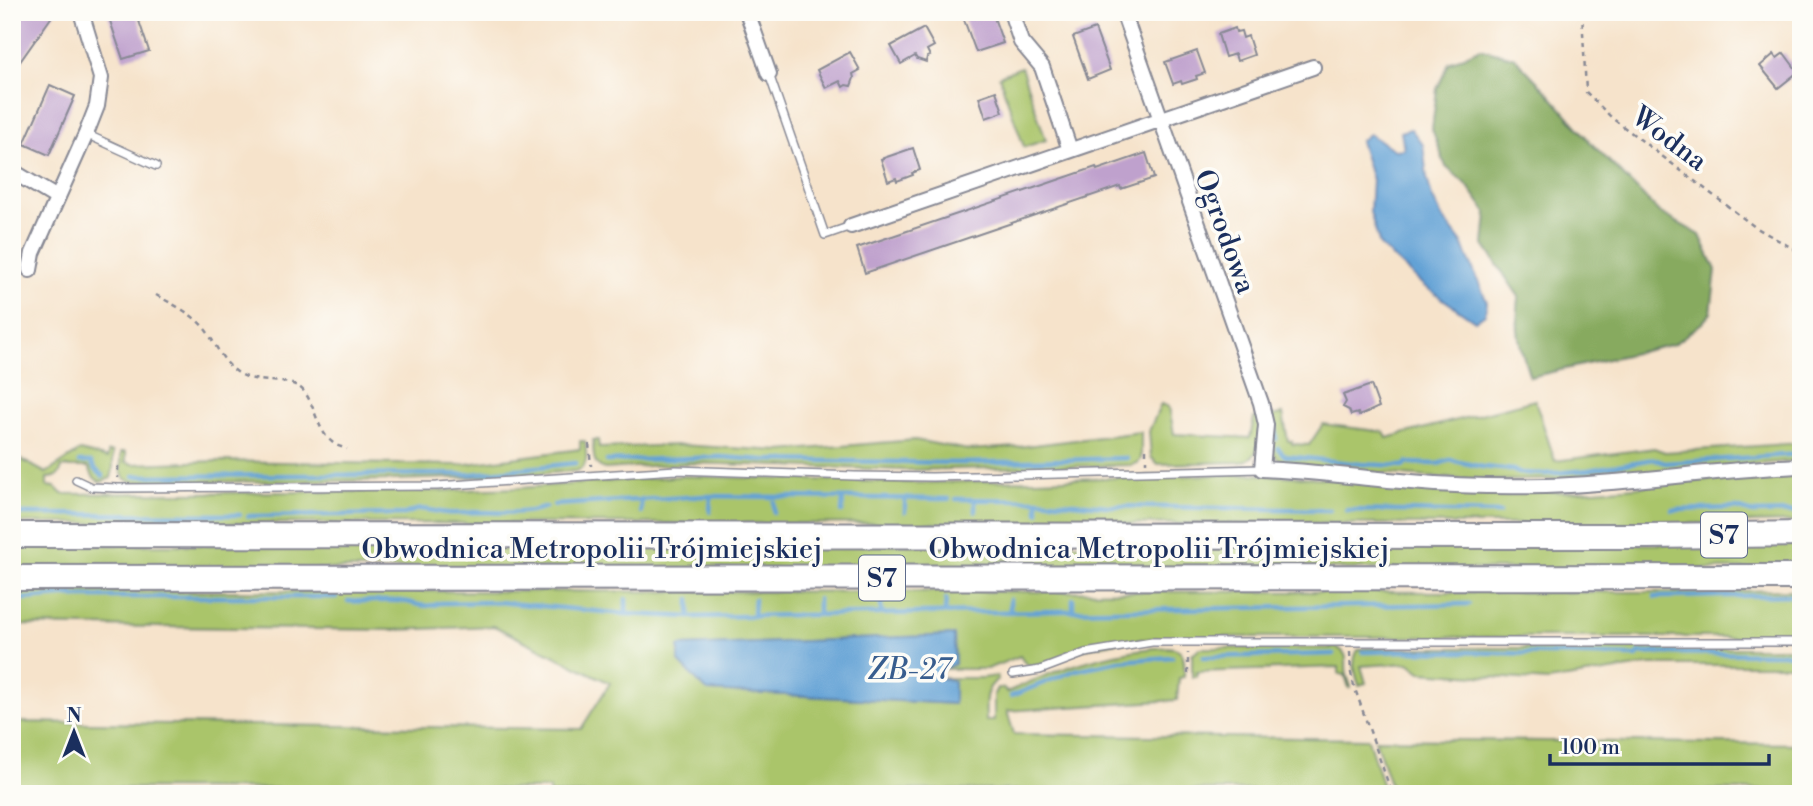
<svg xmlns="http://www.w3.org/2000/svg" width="1813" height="806" font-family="'Libre Bodoni',serif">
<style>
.green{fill:#aac56b;stroke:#627a64;stroke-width:2}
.forest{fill:#87aa5f;stroke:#516c5e;stroke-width:2}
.water{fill:#63a2d5;stroke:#3f689a;stroke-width:2}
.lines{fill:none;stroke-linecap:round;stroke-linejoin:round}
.stream{stroke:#63a2d5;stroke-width:4.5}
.building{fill:#bfa1cd}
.lane-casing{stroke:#888994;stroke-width:10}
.street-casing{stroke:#888994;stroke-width:18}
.highway-casing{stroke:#888994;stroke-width:28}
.path{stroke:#888994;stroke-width:2.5;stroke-dasharray:5 5;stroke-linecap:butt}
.lane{stroke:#fff;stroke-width:7}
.street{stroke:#fff;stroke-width:14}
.highway{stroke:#fff;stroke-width:24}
.labels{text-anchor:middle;stroke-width:7;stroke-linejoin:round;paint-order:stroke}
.shield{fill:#fdfcf7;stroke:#5f6c8c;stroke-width:2}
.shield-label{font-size:26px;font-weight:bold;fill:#1b2f5e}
.street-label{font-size:28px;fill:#1b2f5e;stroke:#fdfcf7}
.water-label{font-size:30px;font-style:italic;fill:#385d8e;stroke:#fdfcf7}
</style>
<rect width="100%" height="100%" fill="#fdfcf7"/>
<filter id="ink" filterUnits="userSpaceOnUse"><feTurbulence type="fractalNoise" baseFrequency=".0143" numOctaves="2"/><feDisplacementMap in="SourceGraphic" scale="14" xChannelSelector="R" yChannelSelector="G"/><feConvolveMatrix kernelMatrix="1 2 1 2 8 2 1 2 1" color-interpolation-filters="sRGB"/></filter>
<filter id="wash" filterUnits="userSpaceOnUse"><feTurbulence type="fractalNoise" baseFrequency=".00686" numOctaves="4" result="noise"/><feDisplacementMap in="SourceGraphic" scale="28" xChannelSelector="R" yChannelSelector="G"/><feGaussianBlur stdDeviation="1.57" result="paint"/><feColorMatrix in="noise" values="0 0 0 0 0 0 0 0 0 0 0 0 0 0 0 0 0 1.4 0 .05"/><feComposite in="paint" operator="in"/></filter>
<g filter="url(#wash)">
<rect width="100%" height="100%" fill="#f6e3cb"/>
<path class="green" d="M1021 67 1046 140 1024 147 999 76Z
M1535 400 1555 461 1654 448 1665 452 1801 443V460C1709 468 1618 479 1526 480 1446 482 1367 471 1287 464 1265 455 1269 437 1269 416L1283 414 1288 441H1292V444L1309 445 1323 424 1384 432 1387 438Z
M1161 404 1169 407 1174 434 1250 438 1254 418 1261 417C1260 436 1263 457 1241 462L1157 464 1151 457 1149 431Z
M1141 432V459L1138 463 1131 465 907 470 693 463 605 469C591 465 594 452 593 440H598L599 448 680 445 781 451 915 440 968 450 1018 447Z
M580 441H585C586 453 590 467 576 471 429 483 281 481 133 482L125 479 121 472V452H126V462L133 464 218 461 459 465 580 449Z
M80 451 108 458V452H113V470L111 478 101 482C93 479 92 475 89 467H62C60 476 56 478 47 478V486L55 487 62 494 434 491 519 488 684 476 921 483 1249 474 1564 492 1624 488 1732 477 1801 472V522L1668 524 12 523V459H20L46 473Z
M1801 544V569H12V545Z
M1801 590V637H1169C1139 639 1109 642 1080 650 1069 653 1042 667 1032 666 1026 666 1023 661 1020 656L987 669H941L955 664 954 635 681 646 679 647V662L704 688 709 691 954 704 941 678H982L997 676 998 679C982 691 986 703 986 721H994V694L997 688H1003L1007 692C1055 670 1101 653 1154 648 1161 648 1174 645 1180 651 1186 656 1184 670 1184 677L1179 678 1177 700 1007 711 1014 734 1368 739 1384 790H830L836 794H549L550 789 12 788V722L581 729 610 683 494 626 394 630 12 625V591L1674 592Z
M1200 648H1337C1351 654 1344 663 1347 675 1348 679 1350 683 1351 687L1349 688 1345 675 1339 674V667L1197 672 1196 677H1192V654Z
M1365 648H1801V665H1649L1548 681 1421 672 1409 663 1361 666 1366 683 1359 685C1355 673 1351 661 1358 650Z
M1375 739 1801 744V790H1392Z"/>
<path class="forest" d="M1480 48 1515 58 1550 95 1592 144 1659 212 1700 235 1716 270 1711 313 1702 323 1674 344 1530 377C1519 344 1515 332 1519 297L1484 245 1487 213 1467 185 1446 167 1432 129 1437 89 1449 63Z"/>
<path class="water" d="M1411 129 1423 145 1427 178 1432 197 1442 217 1462 243 1478 281 1487 302 1485 314 1475 321 1424 286 1380 246 1370 212 1372 180 1360 141 1369 134 1395 150 1404 149 1401 132Z
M954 635 955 664 941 669V678L954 681V704L708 691 704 688 679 662V647L681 646Z"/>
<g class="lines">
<path class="stream" d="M1275 426 1276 439
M1278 448 1285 456 1361 464 1403 466 1407 463 1438 464 1450 460 1483 467 1513 470 1518 473 1545 474 1588 470 1654 459 1665 463 1801 454
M607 461 720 457 763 460 967 463 1127 458
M79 462H91L95 469 103 476
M134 476 471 474 576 463
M774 497V512
M641 499V512
M905 499V512
M956 499 1038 500 1107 506 1330 510
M554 505 704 496 949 499
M1346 510 1500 513
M1672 510 1737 508 1753 513 1801 512
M710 512 711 496
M842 512 843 498
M975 512V500
M1038 512V500
M12 514 240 515
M248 516 405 514C425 505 428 511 447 513 456 514 466 513 475 512 495 512 527 515 546 507
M1655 597 1801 595
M690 599V617
M818 599V615
M1010 599V611
M1073 599V611
M12 600 72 595 75 597H336
M348 601C365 602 383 600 400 601 415 602 424 610 440 603L498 602 626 614 690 617 1469 604
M945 612 946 599
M626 614V599
M881 614V599
M753 616 754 599
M1363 652 1412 651 1637 656 1639 653 1801 654
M1203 657 1334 654
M1011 696 1076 670 1119 661 1172 657"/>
</g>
<g id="blocks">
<path class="building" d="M21 12H55L12 73V25Z
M107 12H136L149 51 123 59Z
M977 12H992L1003 43 976 52 963 17Z
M924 28 934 46 927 50 930 56 927 57 926 62 917 59 915 56 901 64 891 46Z
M1235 28 1236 32 1241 31 1243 38 1248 36 1254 55 1237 61 1235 54 1225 57 1218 34Z
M1095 29 1110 70 1088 79 1073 37Z
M1197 51 1205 73 1196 76 1197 79 1182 84 1181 81 1173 84 1165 62Z
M850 52 860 70 853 74 854 78 851 86 846 85 843 87 840 81 826 88 817 70Z
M1784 53 1798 72 1778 88 1760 66 1774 54 1777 58Z
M50 85 75 96 49 155 24 144Z
M996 91 1003 112 986 118 979 97Z
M913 148 920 170 912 173 913 175 897 181 896 178 888 181 881 159Z
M1146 153 1154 178 1121 189 1120 186 865 273 857 248 1096 167 1097 170Z
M1371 385 1379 407 1359 416 1358 413 1351 415 1349 410 1343 407 1346 402 1343 395Z"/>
</g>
</g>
<g filter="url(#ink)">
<use href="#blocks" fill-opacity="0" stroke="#888994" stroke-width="2"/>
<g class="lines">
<defs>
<path id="lane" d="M769 74 825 235 851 226
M86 134 156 166
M76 480 91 487 118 488 437 486 676 470 855 476 932 477 1262 469
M1013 674 1040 670 1085 653 1152 642H1801"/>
<path id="street" d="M747 12 769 74
M1011 12 1021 42 1042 67 1070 150
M1123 12 1261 403 1266 425 1262 469C1312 471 1362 478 1411 482 1455 486 1501 487 1545 486 1631 484 1715 469 1801 466
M12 171 57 198
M851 226 1313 67
M30 270 33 253 86 134 97 106 101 78 81 12"/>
<path id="highway" d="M12 535 1647 536 1801 534
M12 578 1801 577"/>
</defs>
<use href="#lane" class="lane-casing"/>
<use href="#street" class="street-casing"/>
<use href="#highway" class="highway-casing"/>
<path class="path" d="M1582 12 1586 92 1612 118 1755 227 1801 253
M156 295C174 305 196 315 208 333 217 347 223 362 237 372 257 386 283 377 299 387 314 396 315 429 332 442 336 446 342 447 347 449
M589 444 591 466
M1146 449V463
M118 466V478
M1350 652 1351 673 1354 686 1392 794
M1188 674V653"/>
<use href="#lane" class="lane"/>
<use href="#street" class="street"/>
<use href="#highway" class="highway"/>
</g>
</g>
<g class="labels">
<g class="shield">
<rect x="1701" y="512.5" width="46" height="45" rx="5"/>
<rect x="859" y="555.5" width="46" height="45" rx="5"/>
</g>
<g class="shield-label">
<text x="1724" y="544">S7</text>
<text x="882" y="587">S7</text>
</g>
<g class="street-label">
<text transform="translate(1670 138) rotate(37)" y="10">Wodna</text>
<text transform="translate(1226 231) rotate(70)" y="10">Ogrodowa</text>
<text x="592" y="558">Obwodnica Metropolii Trójmiejskiej</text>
<text x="1159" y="558">Obwodnica Metropolii Trójmiejskiej</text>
</g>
<g class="water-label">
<text x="909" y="679">ZB-27</text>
</g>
</g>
<rect width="1813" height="806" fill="none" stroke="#fdfcf7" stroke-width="42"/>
<g transform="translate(74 732)" stroke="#fdfcf7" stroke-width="5" paint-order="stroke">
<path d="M0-5L12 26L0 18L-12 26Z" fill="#1b2f5e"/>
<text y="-10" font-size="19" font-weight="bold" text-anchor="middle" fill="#1b2f5e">N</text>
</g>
<path d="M1550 754v10h219v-10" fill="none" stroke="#1b2f5e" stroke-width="3.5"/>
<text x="1561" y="754" font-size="21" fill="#1b2f5e" stroke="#fdfcf7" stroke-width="5" paint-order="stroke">100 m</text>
</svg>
